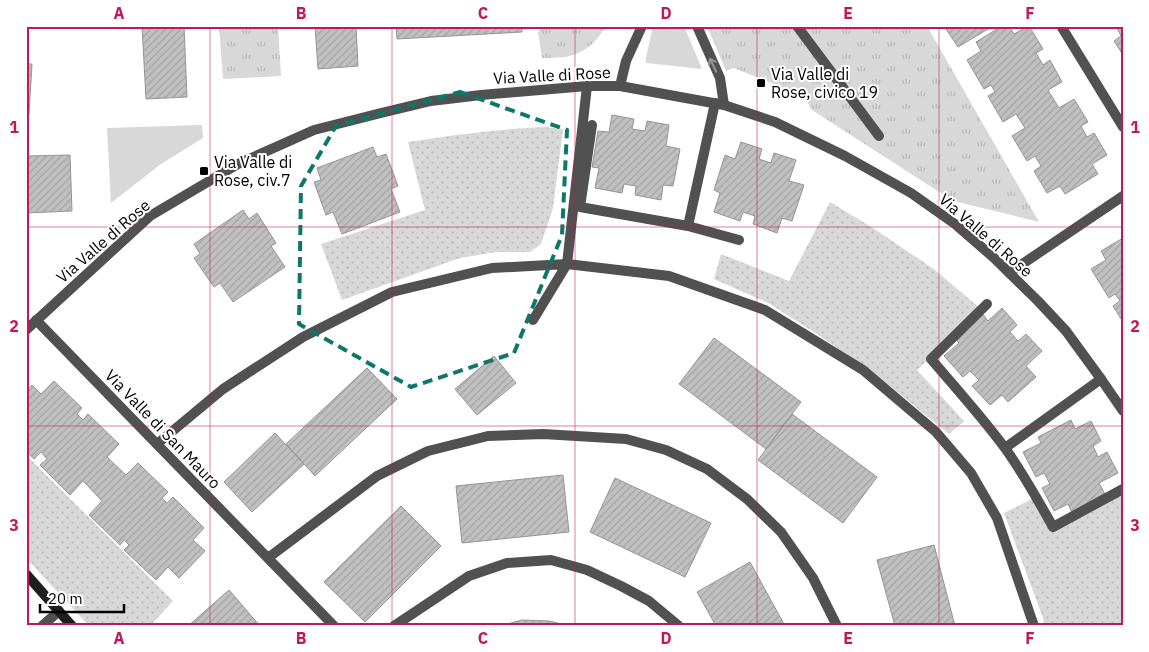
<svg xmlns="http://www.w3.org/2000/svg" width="1149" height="652" font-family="'IBM Plex Sans',sans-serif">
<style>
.grass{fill:#d8d8d8}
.park{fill:url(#park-tufts)}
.garden{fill:url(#garden-dots)}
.building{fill:url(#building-hatch);stroke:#959595}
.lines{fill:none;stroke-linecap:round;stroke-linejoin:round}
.lane{stroke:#515151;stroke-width:10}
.street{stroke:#515151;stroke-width:10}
.secondary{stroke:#1e1e1e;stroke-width:10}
.oneway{stroke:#979797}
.marked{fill:none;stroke:#0f766e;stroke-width:4;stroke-dasharray:10 6;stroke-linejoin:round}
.grid{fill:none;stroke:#c2185b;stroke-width:1;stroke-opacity:0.55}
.poi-dot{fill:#000;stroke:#fff;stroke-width:2}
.labels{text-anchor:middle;stroke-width:4;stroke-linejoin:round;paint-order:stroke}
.poi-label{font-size:16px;fill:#000;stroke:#fff;text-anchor:start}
.street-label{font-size:16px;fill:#000;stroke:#fff}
.neatline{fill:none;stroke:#c2185b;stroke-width:2}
.grid-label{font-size:16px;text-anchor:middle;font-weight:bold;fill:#c2185b}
</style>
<defs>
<pattern id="park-tufts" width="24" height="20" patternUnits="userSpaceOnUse" patternTransform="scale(1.25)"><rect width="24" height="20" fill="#d8d8d8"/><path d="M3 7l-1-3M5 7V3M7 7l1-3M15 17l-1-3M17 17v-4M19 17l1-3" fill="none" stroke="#b8b8b8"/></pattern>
<pattern id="garden-dots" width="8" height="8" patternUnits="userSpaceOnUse" patternTransform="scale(1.25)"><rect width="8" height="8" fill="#d8d8d8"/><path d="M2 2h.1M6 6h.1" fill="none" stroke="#b8b8b8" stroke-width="1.8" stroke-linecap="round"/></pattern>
<pattern id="building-hatch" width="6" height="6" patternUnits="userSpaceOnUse" patternTransform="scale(1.25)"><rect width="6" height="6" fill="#c0c0c0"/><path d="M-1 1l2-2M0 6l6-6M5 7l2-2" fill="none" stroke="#a3a3a3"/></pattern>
</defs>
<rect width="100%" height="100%" fill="#fff"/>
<path class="grass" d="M653 26H684L702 69 646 63V58Z
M202 125 203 138 161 164 111 203 107 128Z"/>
<path class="park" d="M219 26H278L281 76 223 79Z
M543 26H606C602 32 597 40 591 45 575 58 561 58 542 58L538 32Z
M707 26H927L1039 222 958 202 936 190 812 110 810 108 806 97 734 68 726 71Z"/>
<path class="garden" d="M544 127 563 129 553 208 541 244 530 252H496L460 258 342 300 321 244 425 210 408 142C453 135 498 129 544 127Z
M830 202 873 228 935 270 981 309 917 370 964 421 949 434 875 374 820 336 770 304 714 279 721 254 789 281Z
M26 455 173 601 150 626H89L26 558Z
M1119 493 1123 500V626H1044L1043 618 1004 513 1034 498 1051 530Z"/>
<path class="building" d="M142 26H184L187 97 146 99Z
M315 26H356L358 66 318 69Z
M396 26H522V32L397 39Z
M944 26H993L958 47Z
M1002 26H1009L1014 34 1029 26 1043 49 1036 53 1043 65 1050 60 1062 82 1048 90 1059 108 1074 99 1088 122 1081 126 1087 137 1094 133 1107 155 1092 164 1098 174 1065 194 1060 186 1047 193 1034 171 1041 166 1035 156 1027 161 1012 136 1025 128 1016 114 1003 122 988 96 995 92 991 85 984 89 967 60 981 51 976 42Z
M1116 26H1123V55L1114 41 1121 36Z
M26 64H32L29 114H26Z
M612 115 634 119 632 129 645 131 647 121 669 125 666 146 680 149 673 186 663 185 661 200 635 195 636 186 624 184 622 193 595 188 599 168 592 167 598 131 609 132Z
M741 142 762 149 759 159 771 163 774 153 796 160 789 181 804 185 792 221 782 218 777 233 753 224 755 216 743 212 740 221 714 212 720 193 714 190 725 155 735 159Z
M373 147 377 157 386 154 398 186 391 189 400 212 342 234 333 212 326 215 314 182 321 180 317 168Z
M70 155 72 211 26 213V156Z
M243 210 249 219 257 213 276 243 271 246 285 267 233 302 220 283 214 287 194 258 200 254 194 244Z
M1123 238V322L1113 306 1120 301 1115 294 1109 298 1091 269 1106 260 1101 251Z
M1002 308 1017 325 1010 332 1018 341 1026 334 1042 351 1026 366 1036 377 1008 402 1002 395 990 405 972 386 979 380 970 371 963 377 944 356 959 343 955 338 982 313 988 321Z
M714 338 801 402 766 449 679 384Z
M494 356 516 383 477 415 455 389Z
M367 368 397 399 315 476 286 444Z
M54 381 82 408 77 414 83 420 88 414 119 444 107 457 126 475 138 463 168 492 162 498 167 503 173 497 204 528 193 540 205 551 179 578 168 567 156 580 124 550 129 545 124 540 120 545 89 515 102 501 83 481 70 495 40 465 47 459 41 452 34 459 26 451V392L32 385 41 394Z
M792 414 877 477 843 523 758 460Z
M1071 420 1075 429 1091 421 1101 441 1093 446 1098 457 1107 452 1118 473 1099 483 1106 496 1072 513 1068 504 1054 511 1042 488 1050 484 1044 473 1036 477 1023 452 1041 443 1038 437Z
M275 433 304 464 252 512 224 482Z
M563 475 569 532 462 543 456 486Z
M615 478 711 523 685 577 590 532Z
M401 506 441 546 365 622 324 582Z
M934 545 955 626H895L877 560Z
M750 562 785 626H716L697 592Z
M229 590 260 626H188Z
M522 620 549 621 570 626H500Z"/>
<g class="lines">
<path class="lane" d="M592 125 580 207 688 226 739 240
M688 226 715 103
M987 304 931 359C956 388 982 417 1005 448 1023 473 1038 500 1053 527L1123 489
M533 320 567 264 587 86
M157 444 223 389 303 337 392 292 492 268 567 264 669 276 765 310 863 370 936 432 971 473 997 518 1034 626
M1005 448 1101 379
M42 626 59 611"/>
<path class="street" d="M697 26 720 78 724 105
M797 26 879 136
M1061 26 1123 127
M620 86 626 61 642 26
M1009 273 1123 196
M36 320 334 626
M26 330 150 216 238 164 314 130 381 113 431 101 481 95 587 86H620L724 105 775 122 845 156 911 193 955 224 993 257 1038 301 1066 331 1101 379 1123 411
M268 558 377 476 428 451 488 436 543 434 626 439 666 450 707 469 747 499 781 532 813 578 837 626
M394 626 469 576 507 563 551 560 587 570 621 586 649 601 679 626"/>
<path class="secondary" d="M26 574 72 626"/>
</g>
<defs><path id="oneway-shaft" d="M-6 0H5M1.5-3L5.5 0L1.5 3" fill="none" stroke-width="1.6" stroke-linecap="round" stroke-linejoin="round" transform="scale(1.25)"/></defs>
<use class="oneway" href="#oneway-shaft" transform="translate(713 65) rotate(-115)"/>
<path class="marked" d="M460 92 567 130 562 235 514 353 411 387 299 324 301 186 336 126Z"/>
<path class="grid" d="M210 26V626M392 26V626M575 26V626M757 26V626M939 26V626M26 227H1123M26 426H1123"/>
<g class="poi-dot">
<rect x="756" y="78" width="10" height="10" rx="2.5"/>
<rect x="199" y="166" width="10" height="10" rx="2.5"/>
</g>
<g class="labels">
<g class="poi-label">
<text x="771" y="80">Via Valle di<tspan x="771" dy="18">Rose, civico 19</tspan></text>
<text x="214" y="168">Via Valle di<tspan x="214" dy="18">Rose, civ.7</tspan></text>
</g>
<g class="street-label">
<text transform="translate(552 75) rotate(-3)" y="6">Via Valle di Rose</text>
<text transform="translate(986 235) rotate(41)" y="6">Via Valle di Rose</text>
<text transform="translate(103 241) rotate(-41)" y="6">Via Valle di Rose</text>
<text transform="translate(163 429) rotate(46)" y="6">Via Valle di San Mauro</text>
</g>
</g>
<rect width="1149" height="652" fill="none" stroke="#ffffff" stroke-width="55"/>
<path d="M40 604v8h84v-8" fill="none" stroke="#000000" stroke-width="2.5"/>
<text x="48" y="604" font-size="15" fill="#000000" stroke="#ffffff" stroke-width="4" paint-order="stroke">20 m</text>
<rect x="28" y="28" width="1094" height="596" class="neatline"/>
<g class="grid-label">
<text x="119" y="19">A</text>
<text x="301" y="19">B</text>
<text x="483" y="19">C</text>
<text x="666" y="19">D</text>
<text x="848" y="19">E</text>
<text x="1030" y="19">F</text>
<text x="14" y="133">1</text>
<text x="1135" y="133">1</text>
<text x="14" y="332">2</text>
<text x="1135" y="332">2</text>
<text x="14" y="531">3</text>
<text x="1135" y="531">3</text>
<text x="119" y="644">A</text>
<text x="301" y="644">B</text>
<text x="483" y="644">C</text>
<text x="666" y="644">D</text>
<text x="848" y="644">E</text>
<text x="1030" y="644">F</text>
</g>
</svg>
